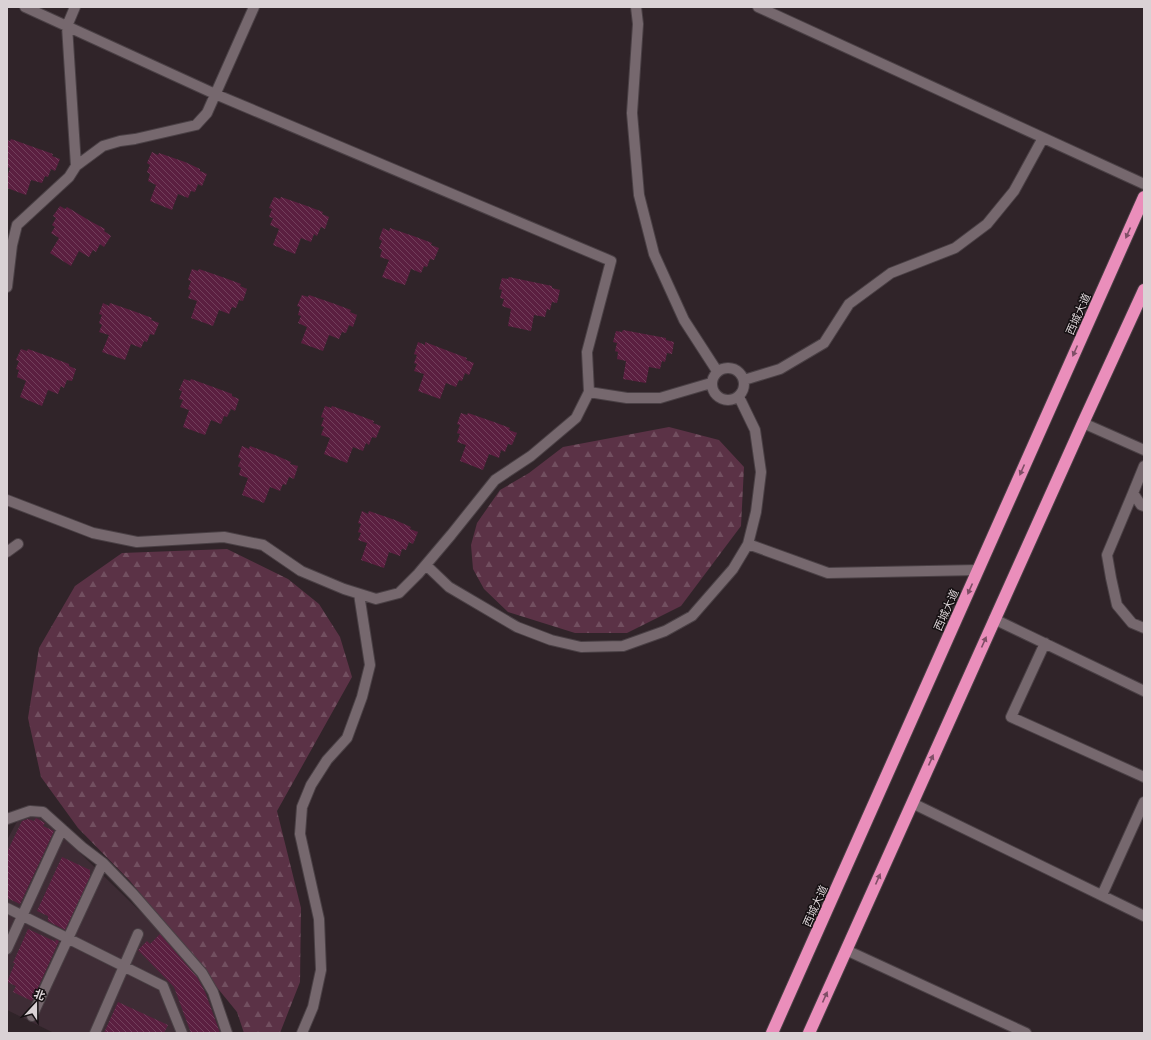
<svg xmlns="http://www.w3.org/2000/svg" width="1151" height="1040" font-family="Georgia,'Noto Sans SC',serif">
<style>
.built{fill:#3e2c35}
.forest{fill:url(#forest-firs)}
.building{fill:url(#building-back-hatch)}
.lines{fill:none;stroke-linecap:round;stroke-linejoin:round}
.minor-casing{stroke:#4a4045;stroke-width:12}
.highway-casing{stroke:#4a4045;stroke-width:14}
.minor{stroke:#76686e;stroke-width:10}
.highway{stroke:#ea8ebb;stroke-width:12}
.oneway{fill:#7f4e66}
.labels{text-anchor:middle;stroke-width:3;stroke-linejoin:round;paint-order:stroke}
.street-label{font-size:11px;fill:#dad2d5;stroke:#140f11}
</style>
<defs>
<pattern id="forest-firs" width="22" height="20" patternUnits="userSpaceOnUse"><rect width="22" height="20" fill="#5b3246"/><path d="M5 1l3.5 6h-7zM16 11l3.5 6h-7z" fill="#724f60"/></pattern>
<pattern id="building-back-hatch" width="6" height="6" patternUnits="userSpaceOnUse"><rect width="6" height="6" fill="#5b1f40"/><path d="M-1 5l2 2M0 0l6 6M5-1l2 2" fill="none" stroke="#723f5b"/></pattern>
</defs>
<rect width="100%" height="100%" fill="#302429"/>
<path class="built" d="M25 814 44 818 190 960 198 971 222 1033H54L7 1010V840L20 816Z"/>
<path class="forest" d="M669 427 719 440 744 467 741 526 681 606 627 633H575L508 612 484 589 473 569 471 545 477 523 500 490 529 473 563 447Z
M227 549 288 579 319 604 340 637 352 677 277 811 301 908 300 982 280 1033H244L237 1012 130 881 78 828 41 777 28 718 39 648 75 586 122 553Z"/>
<path class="building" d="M11 139 53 154 52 156 60 159 55 171 51 169 48 177 45 176 42 183 31 180 26 195 7 188V177L10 168 7 167V140L10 141Z
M152 152 158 155 159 153 185 162 200 169V171L207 174 202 186 198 184 195 192 191 191 188 198 178 194 172 210 150 201 156 185 148 181 150 174 147 172 150 165 147 163Z
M274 197 280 199 281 197 307 206 323 212 322 214 329 217 325 229 321 227 317 236 314 234 311 242 301 238 295 254 273 245 279 229 270 225 273 218 269 217 272 209 269 208Z
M60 206 65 209 67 207 90 221 105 229 104 231 111 236 104 247 100 244 96 252 93 250 89 257 79 251 71 266 50 253 59 238 51 233 55 227 52 225 56 218 53 216Z
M383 228 389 231 390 228 416 237 432 243 431 245 439 248 434 260 430 259 427 267 424 266 421 273 411 269 405 285 382 277 389 260 380 257 382 250 379 248 382 241 379 239Z
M192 269 198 271 199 269 225 278 241 284 240 286 247 289 243 301 239 300 236 308 232 307 229 314 219 310 213 326 191 318 197 301 188 298 191 291 188 289 191 281 188 280Z
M509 277 552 286V288L560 290 557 303 552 302 550 310 547 309 545 317 534 315 531 331 508 326 511 309 502 306 504 299 500 298 502 290 499 289 502 278 508 279Z
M302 295 308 297 309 295 335 304 351 310 350 312 357 315 353 327 349 325 346 333 342 332 339 339 329 335 323 351 301 343 307 327 298 323 301 316 298 315 300 307 297 306Z
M103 303 109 306 110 303 136 312 152 318 151 320 159 323 154 335 150 334 147 342 144 341 141 348 131 344 125 360 102 352 109 335 99 332 102 325 99 323 102 315 99 314Z
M623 330 666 338V340L674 342 672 354 667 353 665 362 662 361 660 369 649 367 646 383 623 379 626 361 617 359 618 352 615 351 617 343 613 342 616 331 622 332Z
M418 342 425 345V342L451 352 467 358 466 360 474 363 469 375 465 373 462 381 459 380 456 387 446 383 440 399 418 391 424 374 414 371 417 364 414 363 417 355 414 354Z
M21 349 27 351 28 349 53 358 69 364V366L76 369 72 381 67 380 64 388 61 386 58 394 48 390 42 406 20 397 26 381 17 377 19 370 16 369 19 361 16 360Z
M184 379 190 381 191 379 216 388 232 394V396L239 399 235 411 231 409 227 417 224 416 221 424 211 420 205 435 183 427 189 410 180 407 183 400 179 399 182 391 179 390Z
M325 406 331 408 332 406 358 415 374 421 373 423 381 426 376 438 372 437 369 445 366 443 363 451 353 447 347 463 324 454 330 438 321 435 324 427 321 426 324 418 321 417Z
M461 413 467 415 468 413 494 422 510 428 509 430 517 433 512 445 508 444 505 452 501 450 499 458 489 454 483 470 460 461 466 445 457 442 460 434 457 433 460 425 457 424Z
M242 446 249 449 250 446 275 455 291 462 290 464 298 466 294 479 289 477 286 485 283 484 280 491 270 487 264 503 242 495 248 478 239 475 241 468 238 466 241 459 238 457Z
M362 511 368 514 369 511 395 520 411 527 410 529 418 532 413 544 409 542 406 550 402 549 400 556 389 552 384 568 361 560 367 543 358 540 361 533 358 532 361 524 358 523Z
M36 818 45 823 43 826 54 831 20 904 7 898V852L22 821 28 819 34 821Z
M62 857 90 870V877L65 930 48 921V916L37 911Z
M28 929 56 942 55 939 59 941 32 1001 13 992 16 986 7 982 15 963H13Z
M160 934 197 977 205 992 220 1033H191L174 987 138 950 147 941 150 944Z
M118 1002 168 1025 164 1033H104Z"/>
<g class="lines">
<defs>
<path id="minor" d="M75 7 67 26 76 166
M636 7 638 24 632 113 639 195 654 254 684 320 717 371
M758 7 1144 184
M7 287 12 245 17 225 69 177 76 166 103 146 120 141 135 139 196 125 207 113 254 7
M712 384a16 16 0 1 1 32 0a16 16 0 1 1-32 0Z
M744 380 780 369 824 343 849 304 891 273 955 248 987 224 1014 191 1043 138
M589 392 627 398H660L711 383
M739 397 755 430 761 472 756 512 748 544 828 573 978 570
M1083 423 1144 450
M1144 466 1133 493 1141 505 1144 506
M1133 493 1107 555 1111 578 1117 605 1132 623 1144 628
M7 500 93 533 137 542 224 537 263 545 301 571 344 589 376 599 399 593 418 574 451 535 495 480 531 456 576 418 589 392 587 352 611 261 215 94 25 7
M7 552 18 544
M426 565 449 587 517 627 551 640 581 647 623 646 665 631 692 616 733 569 748 544
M994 619 1144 691
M1045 643 1011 717 1144 777
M912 803 1144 916
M7 819 30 811 43 812 82 847 103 863 134 895 202 973 213 992 227 1033
M1102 895 1144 802
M7 908 163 986 182 1033
M7 949 62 829
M846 950 1026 1033
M32 1016 103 863
M95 1033 138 934
M302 1033 313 1007 321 970 319 919 300 834 302 807 311 785 327 760 347 738 362 697 370 665 359 594"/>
<path id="highway" d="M772 1033 1144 197
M809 1033 1083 423 1144 290"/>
</defs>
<use href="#minor" class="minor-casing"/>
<use href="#highway" class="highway-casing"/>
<use href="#minor" class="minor"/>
<use href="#highway" class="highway"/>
</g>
<defs><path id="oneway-solid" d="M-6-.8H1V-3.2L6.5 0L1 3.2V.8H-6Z"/></defs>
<g class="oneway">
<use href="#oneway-solid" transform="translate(1128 233) rotate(114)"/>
<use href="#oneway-solid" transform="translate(1075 351) rotate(114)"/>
<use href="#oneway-solid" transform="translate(1022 470) rotate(114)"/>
<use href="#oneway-solid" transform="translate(970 589) rotate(114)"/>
<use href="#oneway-solid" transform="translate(984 642) rotate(-66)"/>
<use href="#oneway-solid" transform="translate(931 760) rotate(-66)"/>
<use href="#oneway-solid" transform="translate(878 879) rotate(-66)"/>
<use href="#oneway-solid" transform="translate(825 997) rotate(-66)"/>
</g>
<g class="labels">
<g class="street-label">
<text transform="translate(1078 314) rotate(-66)" y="4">西城大道</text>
<text transform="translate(946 610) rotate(-66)" y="4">西城大道</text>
<text transform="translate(815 906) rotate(-66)" y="4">西城大道</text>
</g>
</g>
<rect width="1151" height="1040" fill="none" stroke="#dad2d5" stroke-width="16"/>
<g transform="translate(36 1004) rotate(21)" stroke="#140f11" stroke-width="3" paint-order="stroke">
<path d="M0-3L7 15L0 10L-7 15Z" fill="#dad2d5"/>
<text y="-6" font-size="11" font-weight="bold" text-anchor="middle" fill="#dad2d5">北</text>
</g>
</svg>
